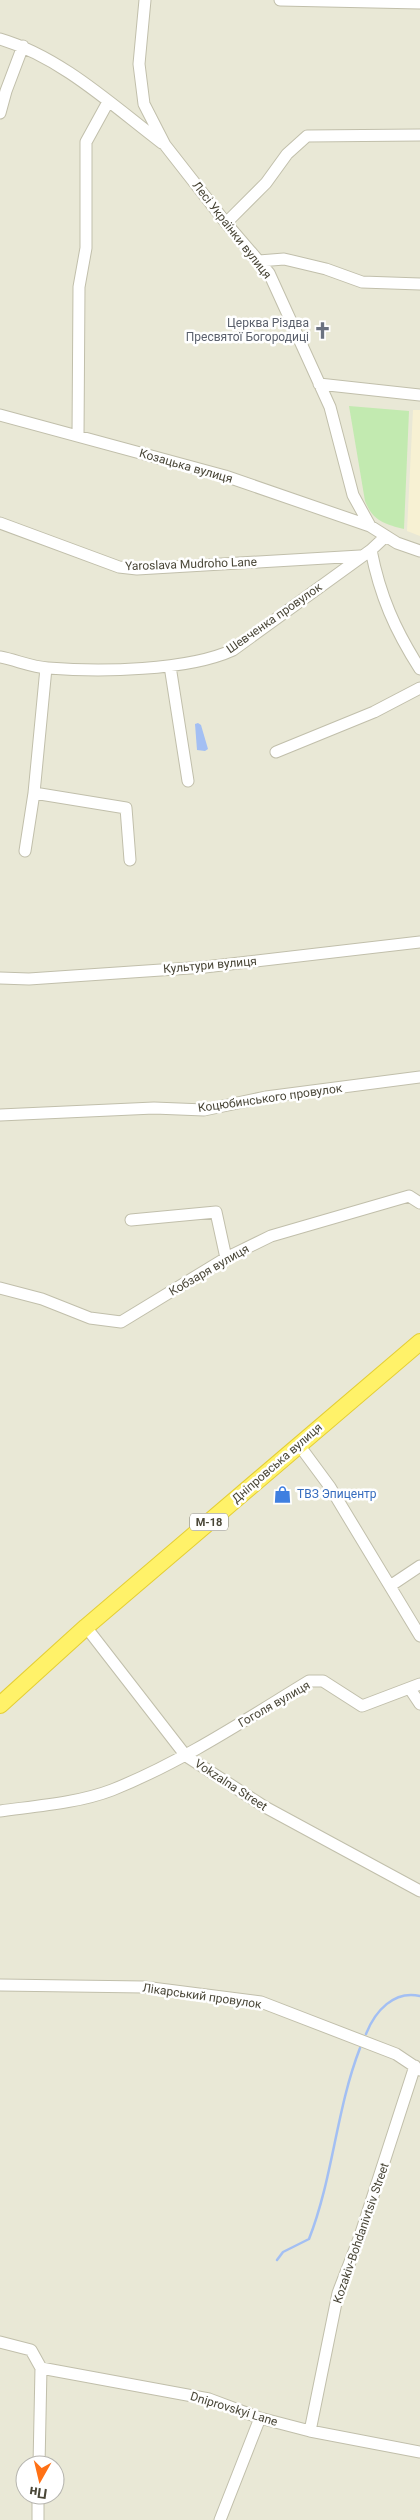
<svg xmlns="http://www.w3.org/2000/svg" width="420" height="2520" font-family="Roboto,sans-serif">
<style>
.residential{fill:#e9e8d6;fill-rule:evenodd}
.commercial{fill:#f7f1d3}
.green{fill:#c2eab0}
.water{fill:#a3bff3}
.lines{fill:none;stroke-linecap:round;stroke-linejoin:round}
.stream{stroke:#a3bff3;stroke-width:2.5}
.minor-casing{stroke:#c1bfab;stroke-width:13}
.highway-casing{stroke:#e4ce34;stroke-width:18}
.minor{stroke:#fff;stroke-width:11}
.highway{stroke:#fff269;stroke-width:16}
.labels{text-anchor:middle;stroke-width:5;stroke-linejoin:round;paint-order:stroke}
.shield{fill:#fff;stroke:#807e73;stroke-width:1}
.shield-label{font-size:11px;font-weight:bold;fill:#494637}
.street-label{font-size:12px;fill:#494637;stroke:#fff}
.worship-label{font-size:12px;fill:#5b616d;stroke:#fff;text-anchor:end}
.shop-label{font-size:12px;fill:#366cbe;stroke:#fff;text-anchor:start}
</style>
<rect width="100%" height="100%" fill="#f5f4e9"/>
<path class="residential" d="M0 0H420V2520H0ZM25 2465H55V2495H25Z"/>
<path class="commercial" d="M413 410H420V536L407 531Z"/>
<path class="green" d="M349 406 409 411 404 529C384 524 373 521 365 501Z"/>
<path class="water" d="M198 723 201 725 208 749 205 751 197 750 195 724Z"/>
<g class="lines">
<path class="stream" d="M366 2034C375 2011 394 1990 420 1996
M277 2260 283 2252 309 2239C333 2178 336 2110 360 2048"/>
<defs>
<path id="minor" d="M145 0 139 64 144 104 165 145 226 223 269 273 330 407 353 495 370 526 397 543 420 551
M280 0 420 3
M0 39C61 57 112 105 162 143
M0 113 6 91 23 46
M226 223 266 183 287 154 307 136 420 135
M259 261 284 259 326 269 362 282 420 284
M319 384 420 395
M0 415 225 476 370 526
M78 436 79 287 86 248V142L108 102
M0 523 119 567 137 569 360 556
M371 550C380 596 395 630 420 669
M0 657C16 660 32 667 48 668 100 672 187 671 233 650L371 550 386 536
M170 666 188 781
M276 752 374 712 420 688
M34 793 126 808 130 860
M25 851 34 793 46 668
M0 978 29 979 205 967 420 942
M0 1115 154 1108 204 1110 266 1097 420 1077
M131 1220 216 1212 226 1258
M0 1288 42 1299 90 1318 121 1322 226 1258 271 1236 409 1196 420 1203
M299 1445 330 1487 420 1636
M390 1586 420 1566
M86 1627 186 1756 265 1807 420 1891
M410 1689 420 1704
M0 1811C37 1806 78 1803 112 1790 182 1762 245 1720 309 1681H323L362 1706 420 1684
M0 1985 144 1987 261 2002 396 2054 420 2070
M0 2342 31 2350 41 2368 209 2399 260 2418 310 2431 420 2452
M310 2431 338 2293 360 2236 415 2066
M39 2465 41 2368
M38 2520V2495
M220 2520 260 2418"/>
<path id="highway" d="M0 1705 86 1627 420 1342"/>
</defs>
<use href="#minor" class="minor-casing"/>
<use href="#highway" class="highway-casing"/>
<use href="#minor" class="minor"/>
<use href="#highway" class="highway"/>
</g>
<defs>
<symbol id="church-bare" viewBox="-9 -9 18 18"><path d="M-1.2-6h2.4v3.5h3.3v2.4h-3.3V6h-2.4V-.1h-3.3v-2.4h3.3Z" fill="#6b7280" stroke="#fff" stroke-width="2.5" paint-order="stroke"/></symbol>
<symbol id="shop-bare" viewBox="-9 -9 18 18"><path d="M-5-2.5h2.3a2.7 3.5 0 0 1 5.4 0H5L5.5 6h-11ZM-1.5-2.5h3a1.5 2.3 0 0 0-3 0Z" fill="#3f7fe0" stroke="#fff" stroke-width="2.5" paint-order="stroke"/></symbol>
</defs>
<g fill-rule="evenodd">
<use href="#church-bare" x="310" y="318" width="25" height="25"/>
<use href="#shop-bare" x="270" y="1482" width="25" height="25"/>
</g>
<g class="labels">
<rect class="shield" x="190" y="1513.5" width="38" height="17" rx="4"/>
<g class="shield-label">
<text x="209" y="1526">М-18</text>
</g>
<g class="street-label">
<text transform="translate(232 230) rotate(52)" y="4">Лесі Українки вулиця</text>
<text transform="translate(186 466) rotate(16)" y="4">Козацька вулиця</text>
<text transform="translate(191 564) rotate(-2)" y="4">Yaroslava Mudroho Lane</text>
<text transform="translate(274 618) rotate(-35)" y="4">Шевченка провулок</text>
<text transform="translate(210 965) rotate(-5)" y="4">Культури вулиця</text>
<text transform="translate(270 1098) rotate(-8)" y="4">Коцюбинського провулок</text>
<text transform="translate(209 1270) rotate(-30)" y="4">Кобзаря вулиця</text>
<text transform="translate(277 1463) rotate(-41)" y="4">Дніпровська вулиця</text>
<text transform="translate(274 1704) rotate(-30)" y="4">Гоголя вулиця</text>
<text transform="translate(231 1785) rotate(33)" y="4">Vokzalna Street</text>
<text transform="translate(202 1996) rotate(8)" y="4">Лікарський провулок</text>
<text transform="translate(361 2233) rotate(-71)" y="4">Kozakiv-Bohdanivtsiv Street</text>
<text transform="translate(234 2409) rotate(17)" y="4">Dniprovskyi Lane</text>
</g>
<g class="worship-label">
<text x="309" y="327">Церква Різдва<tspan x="309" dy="14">Пресвятої Богородиці</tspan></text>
</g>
<g class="shop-label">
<text x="297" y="1498">ТВЗ Эпицентр</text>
</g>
</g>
<g transform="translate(40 2480) rotate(188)"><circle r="24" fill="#ffffff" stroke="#b6b5af"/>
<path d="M0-4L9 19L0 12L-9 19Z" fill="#ff7115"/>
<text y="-8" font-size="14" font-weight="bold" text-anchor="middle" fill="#494637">Пн</text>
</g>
</svg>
